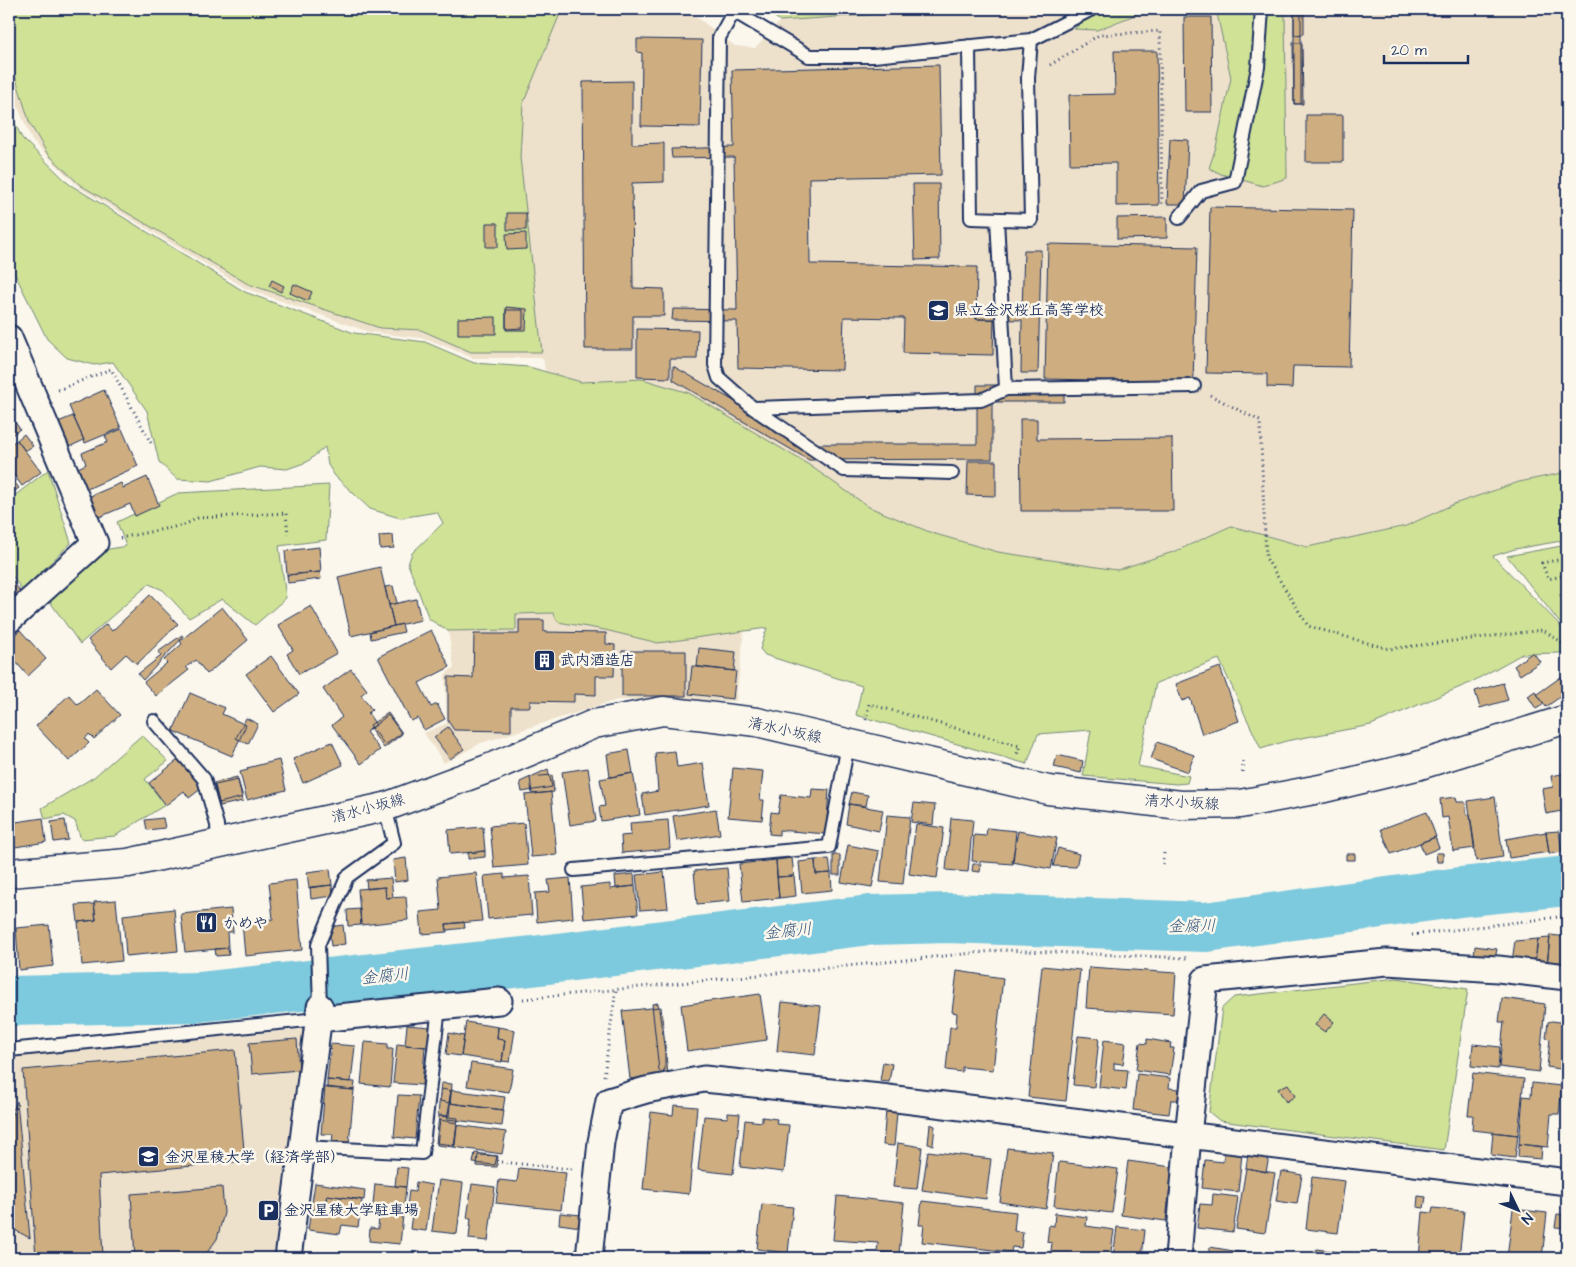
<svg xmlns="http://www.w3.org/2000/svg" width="1576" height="1267" font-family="'Architects Daughter','Klee One',sans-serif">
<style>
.built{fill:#eee1cc}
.green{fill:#cfe296;stroke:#75887a}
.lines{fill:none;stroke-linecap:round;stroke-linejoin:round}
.river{stroke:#7dc9dd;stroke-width:50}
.building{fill:#ceae81;stroke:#1b2f5e}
.lane-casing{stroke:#1b2f5e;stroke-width:16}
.street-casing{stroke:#1b2f5e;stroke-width:29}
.secondary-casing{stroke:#1b2f5e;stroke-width:31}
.path{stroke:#1b2f5e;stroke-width:3;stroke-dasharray:1 4;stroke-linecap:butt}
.lane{stroke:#fbf7ec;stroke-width:12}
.street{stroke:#fbf7ec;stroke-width:25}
.secondary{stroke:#fbf7ec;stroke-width:28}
.labels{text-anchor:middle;stroke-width:5;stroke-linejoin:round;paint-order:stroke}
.poi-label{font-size:15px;font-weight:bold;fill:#1b2f5e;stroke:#fbf7ec;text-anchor:start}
.street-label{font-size:15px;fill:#1b2f5e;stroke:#fbf7ec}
.water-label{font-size:16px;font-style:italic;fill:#34567e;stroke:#fbf7ec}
</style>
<rect width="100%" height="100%" fill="#fbf7ec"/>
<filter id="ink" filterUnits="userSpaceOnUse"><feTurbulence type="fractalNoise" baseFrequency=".02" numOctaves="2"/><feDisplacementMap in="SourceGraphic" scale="10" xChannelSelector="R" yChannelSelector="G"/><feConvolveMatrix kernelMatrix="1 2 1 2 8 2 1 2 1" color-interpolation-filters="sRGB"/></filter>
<g filter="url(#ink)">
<path class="built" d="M9 9H686L735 46 755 48 780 21 907 12 926 9H1098L1097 30 1150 9H1216L1231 78 1216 147 1209 168 1287 178 1285 9H1567V472L1519 482 1454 504 1406 526 1307 547 1231 526 1176 551 1117 570 998 552 932 533 869 507 809 465 753 433 642 379 581 382 545 371 543 358H473L428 339 369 332 247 289 80 188 32 141 9 85Z
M553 613 558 622 605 630 712 636 744 631 736 701 617 700 481 743 444 763 424 733 447 723 445 675 454 667 448 631 515 630 516 614Z
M305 1029 275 1258H9V1056Z"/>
<path class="green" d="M9 9H562L523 104 520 157 542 352H471L421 330 380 328 248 284 80 185 47 153 30 124 9 56Z
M764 9H926L907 12 780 21Z
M1098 9H1150L1097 30 1074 29Z
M1216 9H1285L1287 178 1263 186 1221 174 1209 168 1216 147 1231 78Z
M9 111 22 138 69 184 245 292 354 333 425 342 474 363 529 367 581 382 642 379 689 393 809 465 869 507 932 533 998 552 1117 570 1176 551 1231 526 1307 547 1406 526 1454 504 1519 482 1567 472V540L1515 549 1493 556 1559 624 1567 636V650L1559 653 1522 654 1470 683 1371 725 1286 741 1261 749 1219 659 1156 683 1138 766 1189 776 1187 783 1176 784 1083 776 1091 730 1038 734 1027 764 856 715 862 686 765 655 760 649 767 628 658 643 605 630 558 622 553 613 516 614V630L448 631 429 619 408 564 412 553 443 523 437 512 400 518 370 509 335 476 328 465 325 447 307 462 287 469 260 467 211 481 177 479 159 462 147 411 113 362 94 365 67 358 47 339 9 262Z
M48 470 71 543 22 590 9 571V500Z
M329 485 326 540 279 546 286 598 255 625 222 599 189 618 163 590 149 584 80 644 48 599 104 550 126 546 117 522 178 493Z
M1567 545V632L1507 556Z
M142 735 168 761 145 779 165 805 115 836 81 839 75 821 64 815 45 819 42 808 94 777Z
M1397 978 1468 989 1444 1150 1220 1121 1209 1112 1222 1008 1234 997Z"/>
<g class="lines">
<path class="river" d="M9 1001 199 997 532 961 870 920 949 918 1206 927 1460 892 1567 881"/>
</g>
<path class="building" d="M1294 9H1301V104H1294Z
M1294 9H1304V34L1294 35Z
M1184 17H1211L1212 112H1185Z
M637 39 702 40 700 127 641 126 642 53 637 52Z
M1293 43H1302L1303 104H1294Z
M1114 51H1157L1159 205 1116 206V163L1070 164 1069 95 1115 94Z
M939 65 941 175 809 178 810 264 977 267 976 319H994L993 355 903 353 904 318 844 317 842 370 738 368 737 321 672 320 673 309 737 310 734 157 672 158 671 149 734 147 732 70Z
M632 81V144L664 143V182L632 183 633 288 664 289V316H633V349H585L583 82Z
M1306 115H1343V162H1306Z
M1170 139 1188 140 1185 204H1167Z
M913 184H939L940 259 915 260Z
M1210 207 1353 210 1349 367 1293 366 1292 388 1267 387V374L1206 373Z
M507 213H526V230H507Z
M1167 217V238L1117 239V218Z
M486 223H498V247H486Z
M526 233V249L507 250 506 234Z
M1048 244 1197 247 1193 382 1045 379Z
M1024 250H1041L1038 373H1021L1022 320 976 319V309L1022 310Z
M272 280 284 286 281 292 269 286Z
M294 284 312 292 308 301 290 293Z
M506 307 527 309 526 330H506Z
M506 310H523V328L506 329Z
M496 317V334H458V318Z
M637 329 698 330 697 359H670V378L637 377Z
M673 366 809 444H977V385H1064V402H992V459L809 460 673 380Z
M104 390 121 428 85 443 69 406Z
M9 414 20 429 9 437Z
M73 416 84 440 69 447 58 422Z
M1020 419H1037V439L1172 438 1173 511H1021Z
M122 429 138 466 85 490 76 469 86 464 82 453 108 442 105 436Z
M24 434 33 446 25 451 17 440Z
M17 440 41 472 22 486 9 468V445Z
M968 461H996V496L967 495Z
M9 475 19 488 9 495Z
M147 477 159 505 135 516 130 504 97 518 88 497 121 483 123 488Z
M393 535 394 548 380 549 379 536Z
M319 547 321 572 287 575 285 551Z
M380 567 394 626 351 636 338 577Z
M320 572 321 579 288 583 287 575Z
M9 576 20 591 9 599Z
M393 586 397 603 389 605 385 587Z
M150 595 178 624 137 664 126 654 111 668 88 640 106 624 112 631Z
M416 599 421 620 394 626 389 605Z
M311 606 337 653 299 674 287 654 293 650 278 625Z
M222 607 248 640 207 674 196 660 186 667 189 670 156 696 144 682 167 663 164 660 182 644 180 641Z
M519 620H544V632L606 633V644L615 645 614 676H596V695L574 694V702L530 701V707H511V731L454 730 448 721V677L473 678 474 634H519Z
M402 624 404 632 371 639 370 632Z
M20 630 46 659 28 676 9 654V640Z
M431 630 450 667 419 683 431 707 437 704 445 719 424 730 418 718 411 721 378 657Z
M182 635 183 637 143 680 138 674 161 656 158 652Z
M699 648 736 652 734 671 697 667Z
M622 651H686V696H622Z
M1533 652 1540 662 1520 675 1514 666Z
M271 656 299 694 274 712 246 674Z
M692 666 736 671 733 699 689 694Z
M1220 667 1239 721 1202 734 1190 698 1182 701 1176 684Z
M351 669 367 690 361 695 372 710 368 713 376 725 366 732 380 750 361 764 332 725 342 717 323 689Z
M1561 677 1567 686V699L1564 694 1546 707 1537 694Z
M1503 683 1508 700 1480 708 1475 691Z
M96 689 120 715 94 739 89 734 85 739 89 743 69 761 36 726 69 695 78 705Z
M1535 691 1544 704 1536 709 1528 696Z
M190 693 225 708 222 714 246 725 232 756 173 731Z
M388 713 402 733 385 745 370 725Z
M388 715 402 734 384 748 370 729Z
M246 718 258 724 248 744 236 738Z
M448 727 464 749 450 759 434 737Z
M332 742 343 765 303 783 293 759Z
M1157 742 1194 755 1188 772 1151 759Z
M629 750 633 773 610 777 607 754Z
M675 751 677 767 703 763 709 805 645 815 642 794 658 791 655 753Z
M1057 755 1083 761 1081 773 1054 767Z
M179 759 202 788 189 798 184 791 166 805 149 783Z
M279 760 286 790 247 800 240 772 248 770 247 768Z
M588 768 596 821 570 825 562 772Z
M733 768 763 771 760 800H764L762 820 728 817Z
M548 769 552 787 522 792 520 782Z
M633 773 640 815 601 821 599 807 605 806 600 779Z
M1567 773V810L1546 814 1542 789 1553 787 1551 776Z
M552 775 554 792 532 794 530 777Z
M237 777 243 801 220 806 214 783Z
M238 780 243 797 219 803 215 785Z
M812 789 829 790 826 834 779 830V835L769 834 771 812 778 813 781 795 811 798Z
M551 792 557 855 531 857 525 795Z
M852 792 868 795 866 806 849 804Z
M1456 797 1457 802H1465L1467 815 1470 814 1475 848 1453 851 1448 817 1442 818 1440 799Z
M1495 797 1503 857 1476 861 1468 801Z
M914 803 935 805 933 825 911 822Z
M849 804 883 810 879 831 846 824Z
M716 809 720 834 677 841 673 816Z
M1427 812 1436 837 1391 854 1381 829Z
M887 815 910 817 903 884 880 882Z
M43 818 46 842 9 848V823Z
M163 818 165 828 147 830 145 820Z
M951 818 973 820 968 872 946 870Z
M65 820 68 840 54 842 51 822Z
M668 820 670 849 622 853 621 836 631 835 630 823Z
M524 823 528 865 494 868 490 826Z
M916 824 944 828 937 878 909 874Z
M483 827 485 851 450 854 448 830Z
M987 828 1016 831 1013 864 972 861 974 835 986 836Z
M1563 830H1567V852Z
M1018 831 1057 838 1051 869 1012 862Z
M1559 831 1562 852 1549 854 1546 832Z
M1546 832 1549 852 1509 858 1506 839Z
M1435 837 1439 848 1424 854 1420 843Z
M848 845 879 851 872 887 841 882Z
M1058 848 1079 854 1076 867 1053 866Z
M485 851V857L468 859V853Z
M1436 853H1443V862H1437Z
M1346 854H1355V860H1346Z
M833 855H840V875H833Z
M406 858 408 880 395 882 393 860Z
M792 858 794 876 777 877 776 860Z
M829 859 831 873 816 874 815 860Z
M776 860 779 898 743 902 739 864Z
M815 860 816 874 831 873 832 890 802 893 799 862Z
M973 864H981L980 872 972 871Z
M727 868 730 901 697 904 694 871Z
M330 869 332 885 309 888 307 872Z
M664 872 668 908 640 910 636 875Z
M476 873 482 921 446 924 447 932 422 934 420 912 441 910 438 877Z
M504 874V878L529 876 532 915 488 919 484 876Z
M634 874 635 886 616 888 615 876Z
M794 876 796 896 779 898 777 877Z
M391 878 393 897 386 898 385 887 367 889 366 880Z
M570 878 573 918 537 922 535 893 550 892 548 880Z
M296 880 302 950 245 956 242 922 273 919 269 883Z
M610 884V889L635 886 638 914 584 919 581 887Z
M332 885 333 896 311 899 310 887Z
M385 887 386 898 406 897 408 920 361 925 358 889Z
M116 900 122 961 82 965 78 922 96 920 94 902Z
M94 904 96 920 78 922 76 905Z
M174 909 178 951 126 956 123 915Z
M231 909 233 932H227L228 948 185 952 181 914Z
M360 909 361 925 348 926 347 910Z
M464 922 465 928 447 930 446 924Z
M49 925 53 966 19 970 16 928Z
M343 925 345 944 331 946 329 927Z
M1550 935 1567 937V969L1547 966Z
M1550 938 1547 965 1535 964 1538 939Z
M1538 939 1534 964 1512 961 1515 941Z
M1475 946 1497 949 1495 959 1474 956Z
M228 948 229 955 216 956 215 949Z
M1042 966 1080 970 1066 1101 1028 1097Z
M1089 967 1176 973 1173 1014 1086 1008Z
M957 971 1003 978 993 1070 962 1067V1072L946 1070 950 1027H956L957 1013 952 1012Z
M760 994 767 1040 687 1051 681 1005Z
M1502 998 1545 1004 1539 1072 1499 1067 1504 1022H1499Z
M782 1002 821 1006 815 1055 777 1051Z
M658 1003 665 1052V1070L659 1071 652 1004Z
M661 1007 668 1075 630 1079 622 1011Z
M1324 1014 1334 1022 1325 1032 1315 1025Z
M1552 1021 1567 1023V1070L1547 1067 1550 1039 1546 1038 1548 1022Z
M466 1022 498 1027 497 1039 505 1040 502 1062 461 1056Z
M407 1025 430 1027 428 1047 405 1045Z
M498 1027 515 1030 510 1062 502 1061 505 1040 497 1039Z
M449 1033 464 1036 461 1056 446 1054Z
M1078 1036 1099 1038 1094 1087 1073 1085Z
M297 1039 299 1070 252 1074 249 1043Z
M1147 1039 1171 1043 1170 1048H1174L1170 1075 1136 1070 1140 1043 1147 1044Z
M1104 1040 1126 1043 1123 1064 1114 1063V1069L1128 1070 1126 1090 1099 1087Z
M365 1042 388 1044 387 1049H393L390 1087 361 1084Z
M331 1044 355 1046 351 1082 327 1080Z
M397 1044 425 1047 422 1085 393 1083Z
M1473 1044 1500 1047 1498 1069 1471 1066Z
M235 1050 245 1161 99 1175 103 1258H36L23 1070Z
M883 1062 892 1064 889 1082 880 1081Z
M471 1063 513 1069 509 1092 467 1086Z
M1473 1073 1524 1079 1518 1135 1472 1130 1473 1115H1468Z
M1137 1074 1170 1078 1169 1088 1179 1089 1178 1100H1171L1169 1114 1133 1110Z
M327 1080 355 1082 354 1090 327 1088Z
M441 1083 452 1084 449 1116 438 1115Z
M1532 1083 1562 1086 1559 1114H1551L1548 1147 1519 1144 1523 1096 1531 1097Z
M1288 1084 1295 1096 1286 1102 1278 1089Z
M325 1087 354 1090 349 1144 332 1143 333 1134H321Z
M442 1089 451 1091 449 1103 440 1101Z
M451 1090 505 1097 503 1110 449 1103Z
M398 1095 419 1096 415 1139 394 1137Z
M17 1101 30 1238 9 1227V1122Z
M450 1103 504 1110 502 1126 447 1119Z
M674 1105 697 1107 689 1194 643 1189 651 1112 673 1115Z
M886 1111 897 1113 894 1146 883 1145Z
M728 1113 740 1114 733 1174 698 1170 704 1116 728 1118Z
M439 1116 458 1118 455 1145 436 1143Z
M762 1117 777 1119 776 1124 789 1125 784 1172 740 1167 745 1120 762 1122Z
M440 1120 457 1123 454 1147 437 1145Z
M930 1124 935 1126 933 1145 928 1144Z
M457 1125 506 1132 502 1154 454 1147Z
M1493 1132 1518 1135 1515 1158 1491 1155Z
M898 1143 922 1147 917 1189 893 1187Z
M1519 1144 1542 1147 1541 1159 1518 1157Z
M1007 1148 1053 1153 1046 1209 1000 1202Z
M928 1151 991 1159 986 1199 922 1190Z
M475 1153 497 1156 495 1165 473 1163Z
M1224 1153 1242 1154 1238 1192 1202 1188 1205 1160 1223 1162Z
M1248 1154 1269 1157 1266 1172 1246 1168Z
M478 1155 498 1156 497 1167 477 1166Z
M1128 1161 1172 1167 1166 1221 1121 1215Z
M1059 1162 1118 1169 1112 1213 1054 1206Z
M397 1167 408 1168 406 1187 395 1186Z
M519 1168 566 1173 561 1210 496 1203 499 1180 517 1182Z
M1246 1168 1275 1173 1265 1233 1236 1229Z
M1281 1171 1302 1175 1297 1204 1276 1201Z
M1312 1177 1345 1181 1338 1233 1306 1229Z
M439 1180 463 1183 457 1234 432 1231Z
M416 1182 432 1185 426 1231 410 1229 412 1214H406L409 1191 415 1192Z
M315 1183 365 1190 364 1200 327 1195 324 1211 311 1209Z
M375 1184 406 1187 400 1244 369 1241 370 1228 378 1229 379 1214H372Z
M472 1184 495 1187 488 1241 469 1239 471 1218H467Z
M222 1187 224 1213 217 1239 203 1258H135L131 1194Z
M1213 1194 1238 1197 1233 1232 1197 1228 1200 1204 1212 1205Z
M327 1195 362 1200 358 1227 342 1225 340 1234 308 1230 311 1209 324 1211Z
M837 1196 904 1203 899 1254 877 1252 878 1243 833 1240Z
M1418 1196 1426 1197 1424 1208 1417 1207Z
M922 1201 1016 1212 1014 1231 1023 1232 1021 1248 1012 1247 1011 1252 922 1242 924 1225H919Z
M762 1204 793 1207 788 1253 757 1249Z
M1433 1208 1464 1211 1459 1258H1419L1423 1212 1432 1213Z
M1513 1209 1547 1213 1542 1258H1507Z
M560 1213 582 1215 581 1227 559 1224Z
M1055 1213 1087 1217 1086 1226 1114 1230 1110 1258H1050L1052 1243 1047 1242 1049 1225 1054 1226Z
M1557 1214 1567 1215V1228L1555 1227Z
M1117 1227 1145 1230 1142 1258H1113Z
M1210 1247 1251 1254V1258H1208Z
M1316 1249 1363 1255V1258H1315Z
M307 1254 340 1258H306Z"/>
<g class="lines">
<defs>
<path id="lane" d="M730 9 809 56H874L1031 40 1092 9
M734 11 719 38 715 365 719 378 753 408 844 470 952 473
M969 46 971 218 1031 220 1028 78 1031 40
M1179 218 1201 191 1235 182 1258 67 1262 9
M997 219 1006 389
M753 408 981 400 1006 389 1194 386
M154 721 204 779 217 825 218 843
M574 870 829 847 848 744
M320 1007 318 945 347 877 394 843 385 807
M9 1050 318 1019
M302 1147 422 1153 439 1007"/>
<path id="street" d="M9 338 95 543 9 620
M318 1019 499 1001
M288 1258 320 1007
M589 1258 601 1142 609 1101 646 1090 704 1079 880 1097 1567 1182
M1178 1258 1188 1135 1205 980 1387 962 1498 969 1567 977"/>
<path id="secondary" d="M9 873 128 863 385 807 490 768 594 724 663 711 757 722 1048 790 1181 805 1240 804 1325 788 1417 766 1567 719"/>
</defs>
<use href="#lane" class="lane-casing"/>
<use href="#street" class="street-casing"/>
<use href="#secondary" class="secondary-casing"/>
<path class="path" d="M1050 65 1099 35 1160 31 1162 206
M58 390 111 369 151 443
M1210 395 1260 421 1266 558 1308 626 1389 649 1543 630 1567 646
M120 538 184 525 198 518 286 513 288 534
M1567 558 1542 563 1548 579 1567 575
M1567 590 1560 592 1565 607H1567
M866 720 869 704 1020 746 1017 754
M1243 761V773L1245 772
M1163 864 1164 853
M1412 935 1567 916
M523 999 1003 950 1189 958
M604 1076 616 989
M501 1162 572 1169"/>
<use href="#lane" class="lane"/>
<use href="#street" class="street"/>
<use href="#secondary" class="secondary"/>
</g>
</g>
<defs>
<symbol id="school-square" viewBox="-11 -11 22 22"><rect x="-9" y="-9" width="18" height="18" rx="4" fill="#1b2f5e" stroke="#fbf7ec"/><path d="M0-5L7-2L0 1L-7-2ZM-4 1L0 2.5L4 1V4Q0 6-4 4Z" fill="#fff"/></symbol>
<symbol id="building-square" viewBox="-11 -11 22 22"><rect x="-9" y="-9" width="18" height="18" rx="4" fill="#1b2f5e" stroke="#fbf7ec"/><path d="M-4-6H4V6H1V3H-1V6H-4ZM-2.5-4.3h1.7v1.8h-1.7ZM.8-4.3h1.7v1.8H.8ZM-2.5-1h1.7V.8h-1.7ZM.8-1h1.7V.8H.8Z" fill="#fff"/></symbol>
<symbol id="restaurant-square" viewBox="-11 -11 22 22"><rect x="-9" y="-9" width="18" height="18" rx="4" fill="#1b2f5e" stroke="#fbf7ec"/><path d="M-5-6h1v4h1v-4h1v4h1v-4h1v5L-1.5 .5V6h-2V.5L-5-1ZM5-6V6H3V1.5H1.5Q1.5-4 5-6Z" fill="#fff"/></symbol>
<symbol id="university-square" viewBox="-11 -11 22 22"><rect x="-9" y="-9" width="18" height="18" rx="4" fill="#1b2f5e" stroke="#fbf7ec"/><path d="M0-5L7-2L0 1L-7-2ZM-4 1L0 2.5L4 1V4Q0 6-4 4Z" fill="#fff"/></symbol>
<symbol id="parking-square" viewBox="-11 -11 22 22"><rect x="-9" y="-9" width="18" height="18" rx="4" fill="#1b2f5e" stroke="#fbf7ec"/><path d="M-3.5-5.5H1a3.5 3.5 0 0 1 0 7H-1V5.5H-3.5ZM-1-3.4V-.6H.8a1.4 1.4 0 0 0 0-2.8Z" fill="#fff"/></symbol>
</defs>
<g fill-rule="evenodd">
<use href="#school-square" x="926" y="298" width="25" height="25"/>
<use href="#building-square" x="532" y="648" width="25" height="25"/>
<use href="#restaurant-square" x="194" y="910" width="25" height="25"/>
<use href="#university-square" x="136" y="1144" width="25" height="25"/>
<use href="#parking-square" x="256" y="1198" width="25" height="25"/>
</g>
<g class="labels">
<g class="poi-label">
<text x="954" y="315">県立金沢桜丘高等学校</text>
<text x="560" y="665">武内酒造店</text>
<text x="223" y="928">かめや</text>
<text x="165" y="1162">金沢星稜大学（経済学部）</text>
<text x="284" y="1215">金沢星稜大学駐車場</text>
</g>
<g class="street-label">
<text transform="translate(785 730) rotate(12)" y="5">清水小坂線</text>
<text transform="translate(1182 802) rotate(3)" y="5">清水小坂線</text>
<text transform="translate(368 808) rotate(-15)" y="5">清水小坂線</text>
</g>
<g class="water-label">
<text transform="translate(1192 925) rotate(-1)" y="6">金腐川</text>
<text transform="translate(788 930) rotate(-6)" y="6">金腐川</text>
<text transform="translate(385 975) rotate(-6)" y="6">金腐川</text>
</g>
</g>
<rect width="1576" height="1267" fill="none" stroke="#fbf7ec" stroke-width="30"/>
<rect x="15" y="15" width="1546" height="1237" fill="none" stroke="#1b2f5e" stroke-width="2" filter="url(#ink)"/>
<g transform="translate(1518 1210) rotate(133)" stroke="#fbf7ec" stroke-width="4" paint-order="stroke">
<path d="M0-4L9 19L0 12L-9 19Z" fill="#1b2f5e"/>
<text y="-8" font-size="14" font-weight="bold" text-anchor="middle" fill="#1b2f5e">N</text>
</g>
<path d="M1384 55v8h84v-8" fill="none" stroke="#1b2f5e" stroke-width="2.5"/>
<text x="1391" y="55" font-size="15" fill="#1b2f5e" stroke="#fbf7ec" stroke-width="4" paint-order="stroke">20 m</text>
</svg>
